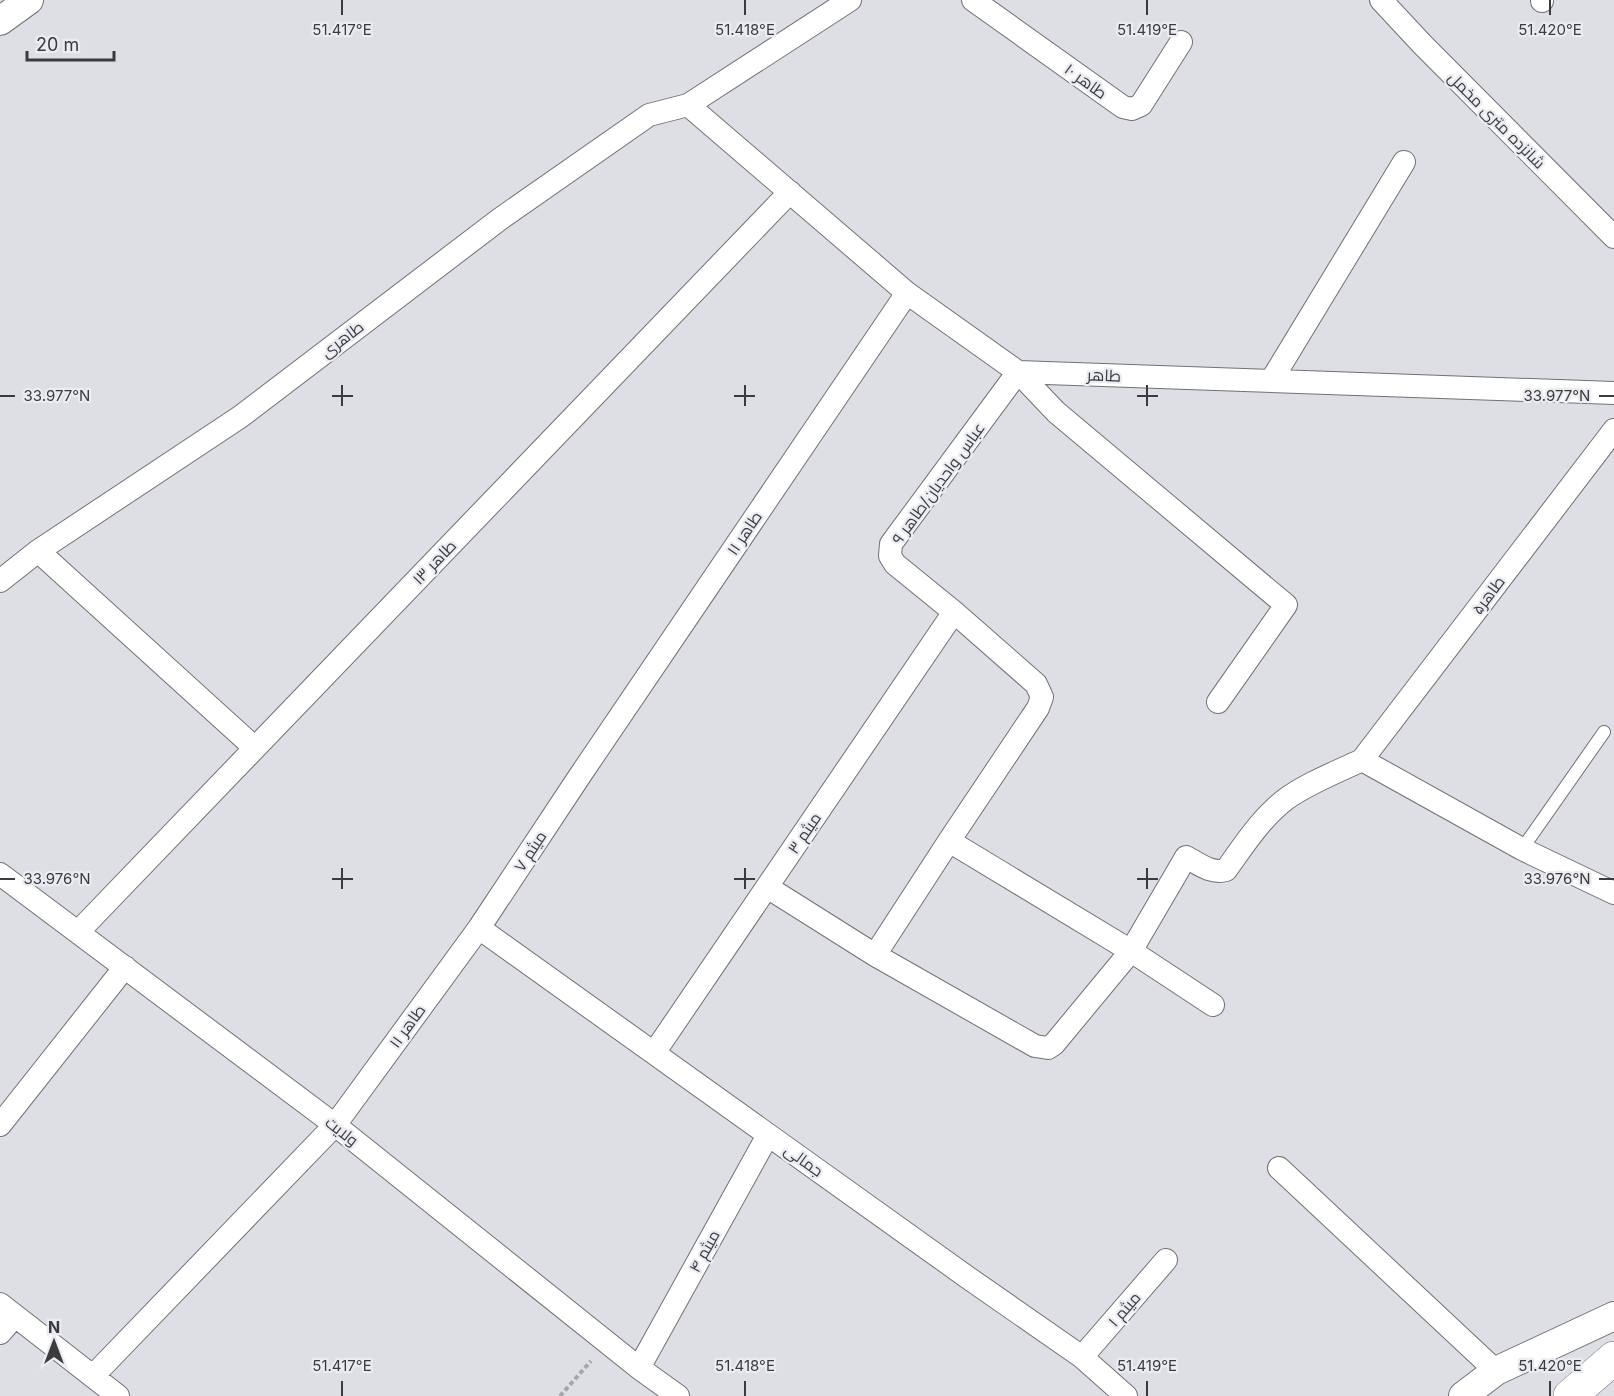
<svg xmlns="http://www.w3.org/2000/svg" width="1614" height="1396" font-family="Inter,Cairo,sans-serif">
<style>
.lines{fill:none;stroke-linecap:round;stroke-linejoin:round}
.service-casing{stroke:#707177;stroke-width:14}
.minor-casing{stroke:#707177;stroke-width:24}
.tertiary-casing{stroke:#707177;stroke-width:30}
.secondary-casing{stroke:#707177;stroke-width:34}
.path{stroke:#a5a6ab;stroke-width:4;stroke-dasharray:4.5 3;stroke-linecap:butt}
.service{stroke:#fff;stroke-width:12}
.minor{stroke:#fff;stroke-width:22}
.tertiary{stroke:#fff;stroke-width:28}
.secondary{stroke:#fff;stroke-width:33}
.ticks{fill:none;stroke:#3b3b3e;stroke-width:2}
.labels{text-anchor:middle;stroke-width:4.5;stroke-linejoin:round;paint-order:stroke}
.street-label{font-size:16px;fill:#3b3b3e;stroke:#eaecf2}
.ticks-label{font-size:15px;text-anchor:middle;fill:#3b3b3e;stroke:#eaecf2;stroke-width:4.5;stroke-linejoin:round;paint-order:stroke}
</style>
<rect width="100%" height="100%" fill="#dddfe5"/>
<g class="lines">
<defs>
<path id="service" d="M1522 849 1604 732"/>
<path id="minor" d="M973 0 1123 107 1132 109 1141 105 1181 42
M1381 0 1422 44 1614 237
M1542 1V0
M688 105 907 293 1018 372 1614 393
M1271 381 1404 162
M38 551 255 748
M0 581 38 551 240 417 500 219 649 115 688 105 850 0
M1362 760 1522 849 1614 893
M949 841 1131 951 1213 1005
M0 874 335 1125 639 1368 678 1396
M767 887 875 955 1035 1046 1048 1048 1054 1044 1131 951 1186 857C1199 864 1211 874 1226 870 1244 845 1261 818 1286 799 1308 783 1337 772 1362 760L1614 430
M479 928 967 1277 1082 1357 1126 1396
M78 932 790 192
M875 955 949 841 1038 708 1042 697 1036 684 954 612 895 564 890 556 891 544 1018 372 1056 412 1286 605 1218 702
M654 1053 954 612
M0 1125 125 967
M1279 1168 1496 1371
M0 1304 118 1396
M0 1333 15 1316
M1082 1357 1166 1260
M639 1368 768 1135
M93 1376 335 1125 479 928 581 774 907 293"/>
<path id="tertiary" d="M0 21 29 0
M1463 1396 1496 1371 1614 1316"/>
<path id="secondary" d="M1570 1396 1614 1358"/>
</defs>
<use href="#service" class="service-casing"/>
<use href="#minor" class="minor-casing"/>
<use href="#tertiary" class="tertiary-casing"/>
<use href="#secondary" class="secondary-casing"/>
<path class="path" d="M560 1396 591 1361"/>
<use href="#service" class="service"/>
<use href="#minor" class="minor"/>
<use href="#tertiary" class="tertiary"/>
<use href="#secondary" class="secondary"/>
</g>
<path class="ticks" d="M342 0V15M745 0V15M1147 0V15M1550 0V15M342 385V406M745 385V406M1147 385V406M0 396H15M332 396H353M734 396H755M1137 396H1158M1599 396H1614M342 868V889M745 868V889M1147 868V889M0 879H15M332 879H353M734 879H755M1137 879H1158M1599 879H1614M342 1381V1396M745 1381V1396M1147 1381V1396M1550 1381V1396"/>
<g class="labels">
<g class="street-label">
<text transform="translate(1086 81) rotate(36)" y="6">طاهر ۱۰</text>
<text transform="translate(1497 120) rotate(45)" y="6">شانزده متری مخمل</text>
<text transform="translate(342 339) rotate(-37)" y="6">طاهری</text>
<text transform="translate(1104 375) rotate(2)" y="6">طاهر</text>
<text transform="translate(938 483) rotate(-54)" y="6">عباس واحدیان/طاهر ۹</text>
<text transform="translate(744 533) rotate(-56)" y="6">طاهر ۱۱</text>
<text transform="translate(434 562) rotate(-46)" y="6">طاهر ۱۳</text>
<text transform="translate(1488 595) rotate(-53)" y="6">طاهر۵</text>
<text transform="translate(804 833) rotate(-56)" y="6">میثم ۳</text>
<text transform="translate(530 851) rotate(-57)" y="6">میثم ۷</text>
<text transform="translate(407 1026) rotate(-54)" y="6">طاهر ۱۱</text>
<text transform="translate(342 1131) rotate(38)" y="6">ولایت</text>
<text transform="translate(804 1160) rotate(36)" y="6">جمالی</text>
<text transform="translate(704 1251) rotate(-61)" y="6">میثم ۴</text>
<text transform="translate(1124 1309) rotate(-49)" y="6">میثم ۱</text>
</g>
</g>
<g class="ticks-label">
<text x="342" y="35">51.417°E</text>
<text x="745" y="35">51.418°E</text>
<text x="1147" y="35">51.419°E</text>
<text x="1550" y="35">51.420°E</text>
<text x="57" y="401">33.977°N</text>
<text x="1557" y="401">33.977°N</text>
<text x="57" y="884">33.976°N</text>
<text x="1557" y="884">33.976°N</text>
<text x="342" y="1371">51.417°E</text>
<text x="745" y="1371">51.418°E</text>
<text x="1147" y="1371">51.419°E</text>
<text x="1550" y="1371">51.420°E</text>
</g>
<g transform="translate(54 1342)" stroke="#eaecf2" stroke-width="4.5" paint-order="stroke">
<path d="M0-4.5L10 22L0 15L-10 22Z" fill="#3b3b3e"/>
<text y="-9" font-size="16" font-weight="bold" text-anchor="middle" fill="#3b3b3e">N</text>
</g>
<path d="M27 51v9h87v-9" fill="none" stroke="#3b3b3e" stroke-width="3"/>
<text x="36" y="51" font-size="18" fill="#3b3b3e" stroke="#eaecf2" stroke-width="4.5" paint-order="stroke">20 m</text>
</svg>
